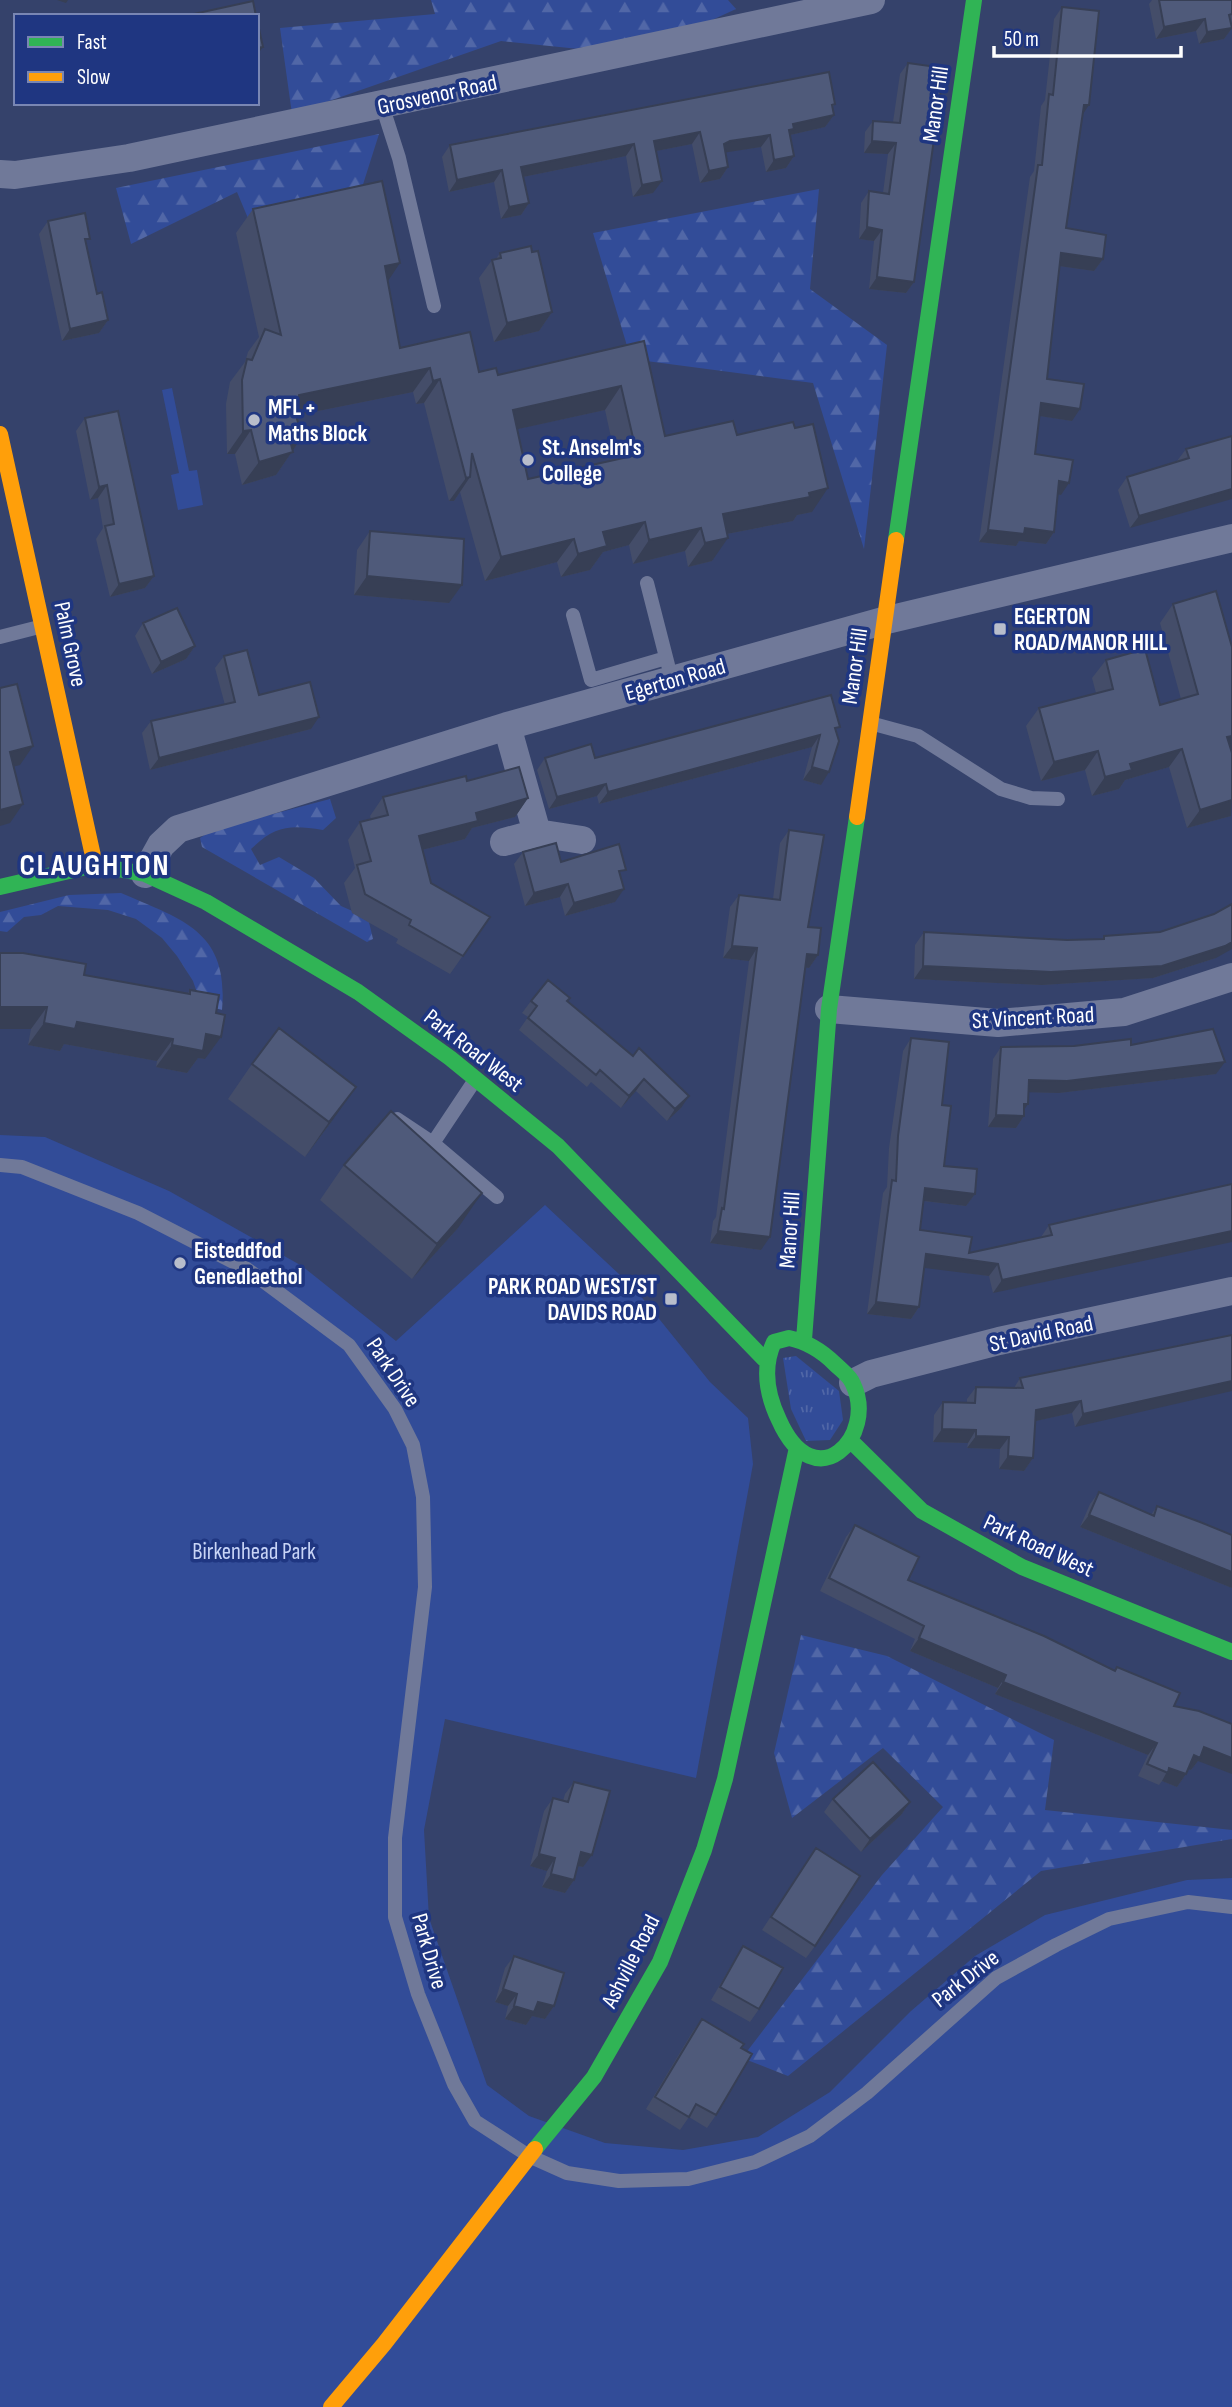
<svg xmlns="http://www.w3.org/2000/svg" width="1232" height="2407" font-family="'Sofia Sans Condensed',sans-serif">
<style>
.grass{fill:url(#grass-tufts)}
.forest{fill:url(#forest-firs)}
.park{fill:#324c98}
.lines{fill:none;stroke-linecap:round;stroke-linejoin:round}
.lane{stroke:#707999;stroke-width:14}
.street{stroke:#707999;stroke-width:28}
.fast{stroke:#30b455;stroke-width:16}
.slow{stroke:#ff9f0a;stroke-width:16}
.wall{fill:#444d69;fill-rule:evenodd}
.shaded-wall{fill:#373f55}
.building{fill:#4f5a7a;stroke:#373f55;stroke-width:2;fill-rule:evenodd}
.poi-dot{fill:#b8bdcb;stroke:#1f3681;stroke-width:2.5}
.labels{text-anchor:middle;stroke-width:7;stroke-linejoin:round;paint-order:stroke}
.street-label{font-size:23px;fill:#fff;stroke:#1f3681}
.poi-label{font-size:23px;font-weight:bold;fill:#fff;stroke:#1f3681;text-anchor:start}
.park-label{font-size:23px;fill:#c8d4f6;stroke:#1f3681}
.district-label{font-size:30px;font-weight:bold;letter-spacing:2px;fill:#fff;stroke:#1f3681}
</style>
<defs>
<pattern id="grass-tufts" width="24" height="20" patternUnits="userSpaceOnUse" patternTransform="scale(1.75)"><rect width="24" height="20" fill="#324c98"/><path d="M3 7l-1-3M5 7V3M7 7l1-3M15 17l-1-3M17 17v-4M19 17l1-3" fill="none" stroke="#5167a7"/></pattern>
<pattern id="forest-firs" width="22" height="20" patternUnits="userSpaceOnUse" patternTransform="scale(1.75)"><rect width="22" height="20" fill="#324c98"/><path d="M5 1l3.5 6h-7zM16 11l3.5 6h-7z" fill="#5167a7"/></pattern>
</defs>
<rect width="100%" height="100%" fill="#35426b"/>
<path class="grass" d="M796 1356 839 1391 843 1420 830 1440 806 1441 791 1409 783 1358Z"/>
<path class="forest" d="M431 0H728L736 9 712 20 579 49 501 41 292 114 280 28 435 14Z
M379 134 359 197 250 223 237 192 131 244 116 188Z
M819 189 810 289 887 345 864 549 813 383 631 359 593 233Z
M330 799 336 818 323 830C290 825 276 825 251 849L260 865 279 857 314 878 341 906 368 918 373 939 367 942 202 847 200 838 212 830Z
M121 893C183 920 229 931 222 1010L201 1004 193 981 177 956 162 938 136 919 108 910 58 906 41 915 24 917 7 932 0 931V912L69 895Z
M801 1635 887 1656 1054 1740 1045 1810 1232 1830V1839L1041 1871 788 2076 742 2058 882 1875 943 1807 883 1748 792 1818 774 1753Z"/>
<path class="park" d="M172 388 189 471 197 470 203 505 178 510 171 475 179 473 162 390Z
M0 1135 45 1137 169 1191 302 1266 396 1341 545 1205 635 1289 710 1382 748 1418 753 1464 696 1778 445 1719 424 1830 429 1918 487 2085 529 2116 605 2143 683 2150 758 2137 830 2092 911 2011 975 1956 1045 1915 1187 1880 1232 1878V2407H0Z"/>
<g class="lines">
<path class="lane" d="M382 105 399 158 434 306
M647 583 668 665
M573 615 591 680 666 658
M0 637 43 626
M870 723 918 736 1001 789 1031 798 1058 799
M475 1080 433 1143 497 1197
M397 1119 433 1143
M0 1165 22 1167 138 1213 247 1269 349 1345 395 1409 413 1445 423 1497 425 1587 395 1838V1917L418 1994 454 2084 475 2121 529 2156 567 2173 619 2181 688 2179 755 2162 810 2136 867 2093 996 1978 1056 1945 1109 1919 1188 1902 1232 1907"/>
<path class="street" d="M0 174 15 175 129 158 871 0
M507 726 537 833
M504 842 537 833 582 840
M145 874 161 845 178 829 507 726 883 621 1232 538
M829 1009 998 1023 1124 1012 1232 977
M853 1383 871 1374 999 1341 1232 1291"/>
<path class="fast" d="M896 540 974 0
M0 887 95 865 145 874 206 902 358 992 450 1058 558 1146 764 1359
M789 1338C808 1342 822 1351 835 1364 841 1370 850 1376 853 1384 878 1436 815 1501 779 1420 767 1395 762 1368 774 1342Z
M804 1340 829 1009 857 817
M851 1441 922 1511 1022 1567 1232 1652
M535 2149 594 2077 660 1962 704 1850 725 1779 796 1452"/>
<path class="slow" d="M0 434 95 865
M857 817 896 540
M331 2407 384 2344 535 2149"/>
</g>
<path class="wall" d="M1152 0H1232V28L1224 39 1199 44 1196 31 1156 39 1149 4Z
M1062 7 1082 115 1066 228 1103 259 1094 271 1059 266 1047 379 1072 421 1040 416 1035 454 1061 495 1058 494 1054 532 1046 544 1019 541 1016 546 979 542 1030 177 1034 171 1041 106 1045 100 1054 19Z
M908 63 914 282 906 293 869 289 874 241 859 239 861 203 869 191 883 193 888 154 864 153 865 132 873 121 893 122 900 74Z
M835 104 832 108 834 115 825 127 790 135 794 156 786 168 766 172 761 147 725 152 728 167 720 179 700 183 692 144 656 151 653 193 633 197 626 156 523 177 529 203 521 215 501 219 494 182 449 192 442 157 450 145Z
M253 209 388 281 400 348 479 372 498 375 644 341 665 436 737 435 812 512 797 515 793 521 727 534 712 561 688 567 685 551 633 564 629 545 603 552 590 570 561 577 557 562 485 581 460 492 454 501H449L424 403 416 404 413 392 298 415 297 419 302 437 276 475 242 485 235 454H227L226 404 230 382 245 362 248 352 259 337 236 233ZM605 410 616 460 528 479 517 429Z
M48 221 86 244 97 294 108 320 99 333 62 341 39 234Z
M500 253 552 312 539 331 494 342 479 278 492 260 496 259Z
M85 418 154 576 145 588 110 597 96 539 103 528 98 498 90 500 76 431Z
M1232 436 1130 528 1118 490 1127 477 1177 461 1186 449Z
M370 531 449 603 354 595 357 550Z
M1173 604 1232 647 1231 816 1187 828 1169 767 1125 780 1119 789 1092 796 1085 770 1041 781 1026 726 1039 708 1096 693 1092 678 1106 660 1160 705 1181 699 1160 623Z
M143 623 195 646 186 659 152 674 135 636Z
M224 656 259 695 311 729 150 770 142 733 151 721 225 705 215 668Z
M837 732 821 785 803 780 812 747 599 804 597 796 549 809 537 770 545 758H595Z
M467 781 528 798 515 817 472 828 465 839 422 850 431 883 490 917 450 974 396 943 398 939 352 913 344 883 355 868 348 840 360 822 371 819 370 816 383 797Z
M789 830 808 927 818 955 809 968 805 967 761 1250 710 1243 713 1221 716 1217 749 961 723 958 730 907 739 895 773 899 780 843Z
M523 852 621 877 615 902 565 916 560 897 525 906 514 864Z
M924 932 1067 940 1102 939 1104 936 1216 958 1153 978 1042 985 914 979 915 945Z
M0 953 84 975 188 993 190 990 205 1059 198 1058 187 1073 156 1067 157 1061 64 1044 60 1051 28 1045 31 1029H0Z
M531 1001 567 1002 681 1108 667 1121 636 1091 621 1108 591 1082 587 1087 519 1030 528 1017 522 1013Z
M911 1038 942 1105 944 1166 975 1194 966 1206 923 1201 920 1230 969 1253 1041 1237 1049 1225 1088 1216 993 1293 989 1276 924 1267 919 1307 911 1319 867 1314 883 1193 887 1187 889 1148 903 1051Z
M1131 1045 1216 1074 1059 1093 1029 1092 1024 1110V1116L1016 1128 988 1127 993 1059 1001 1047Z
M252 1064 332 1121 305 1157 228 1099Z
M344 1165 458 1228 412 1279 320 1200Z
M1232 1335 1075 1427 1072 1413 1035 1421 1033 1458 1024 1471 999 1469 1000 1449 967 1448 968 1443 933 1442 934 1415 943 1402 967 1403V1399L976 1387 1014 1388 1020 1378Z
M1099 1492 1151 1515 1157 1506 1232 1535V1588L1080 1527 1090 1504Z
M855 1525 908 1580 1114 1671 1117 1667 1174 1706 1198 1761 1191 1770 1188 1769 1186 1774 1177 1787 1162 1781 1159 1785 1138 1776 1148 1755 995 1694 998 1688 910 1651 915 1639 820 1591 846 1537Z
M574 1782 583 1867 577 1866 574 1880 565 1893 542 1887 547 1871 530 1866 544 1811 553 1798 563 1801 565 1794Z
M833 1799 910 1802 901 1815 861 1852 824 1812Z
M807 1861 815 1946 806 1958 762 1930Z
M743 1946 759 2009 750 2022 711 2000 735 1959Z
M514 1956 554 2006 545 2019 532 2016 526 2025 505 2019 508 2006 495 2002 505 1968Z
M702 2019 741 2048 716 2115 707 2128 689 2117 680 2130 646 2109 693 2031Z"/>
<path class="shaded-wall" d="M57 0H68L66 3Z
M1205 19 1196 31 1156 39 1164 27Z
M1232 28 1224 39 1199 44 1207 32Z
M263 47 257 55V48Z
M1084 105H1089L1081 117Z
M834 115 825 127 790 135 781 142 793 124Z
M700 132 692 144 646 153 654 141Z
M770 135 761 147 722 153 724 144 730 141Z
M872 141 896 143 888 154 864 153Z
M634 144 626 156 513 179 521 167Z
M794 156 786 168 766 172 774 160Z
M728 167 720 179 700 183 709 171Z
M502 170 494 182 449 192 457 180Z
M662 181 653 193 633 197 642 185Z
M529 203 521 215 501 219 509 207Z
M867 227 882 230 874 241 859 239Z
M1061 253 1103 259 1094 271 1052 265Z
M400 263 384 287 385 266Z
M877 277 914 282 906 293 869 289Z
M552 312 539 331 494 342 507 323Z
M108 320 99 333 62 341 70 329Z
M430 368 413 392 283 418 299 395Z
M440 379 424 403 416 404 433 381Z
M621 386 605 410 496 434 513 410Z
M1041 403 1080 409 1072 421 1033 415Z
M251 430 235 454H227L243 431Z
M302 437 276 475 242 485 259 462 290 440Z
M470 477 454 501H449L466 478Z
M1059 481 1069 483 1061 495 1051 493Z
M107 485 98 498 90 500 99 487Z
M828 488 812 512 797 515 793 521 706 538 723 514Z
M1232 489V499L1130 528 1139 516Z
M645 522 629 545 603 552 590 570 561 577 578 554 603 532Z
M701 528 685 551 633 564 649 540Z
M1025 528 1054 532 1046 544 1019 541 1016 546 979 542 988 530Z
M728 538 712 561 688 567 705 543Z
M574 539 557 562 485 581 501 557Z
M154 576 145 588 110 597 119 584Z
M367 576 462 585 449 603 354 595Z
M195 646 186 659 152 674 161 662Z
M319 717 311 729 150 770 159 758Z
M820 735 812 747 599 804 608 792Z
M1232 736V751L1214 756 1227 737Z
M33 746 20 765 0 770 10 752Z
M1182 749 1169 767 1125 780 1119 789 1092 796 1105 777 1130 764Z
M1098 751 1085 770 1041 781 1054 762Z
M812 767 829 772 821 785 803 780Z
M606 784 597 796 549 809 557 797Z
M528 798 515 817 472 828 465 839 406 854 419 836 476 813Z
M1232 800 1231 816 1187 828 1200 810Z
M23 804 10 823 0 826V810Z
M568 884 560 897 525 906 534 893Z
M624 889 615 902 565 916 574 903Z
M1232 942V949L1216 958 1153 978 1042 985 914 979 923 966Z
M732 946 757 948 749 961 723 958Z
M807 954 818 955 809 968 798 966Z
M0 1007H47L31 1029H0Z
M77 1022 173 1039 157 1061 64 1044 60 1051 28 1045 44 1023Z
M206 1034 221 1037 205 1059 198 1058 187 1073 156 1067 172 1045Z
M1225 1062 1216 1074 1059 1093 1020 1092 1029 1080Z
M644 1079 636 1091 621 1108 629 1096Z
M356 1087 332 1121 305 1157 329 1122Z
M689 1096 681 1108 667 1121 675 1109Z
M1024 1104H1028L1020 1116H1024L1016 1128 988 1127 996 1115Z
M925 1188 975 1194 966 1206 916 1200Z
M482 1193 458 1228 412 1279 437 1244Z
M718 1231 770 1237 761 1250 710 1243Z
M1232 1231V1242L993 1293 1002 1280Z
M926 1254 998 1264 989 1276 917 1267Z
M876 1302 919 1307 911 1319 867 1314Z
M1232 1381V1391L1075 1427 1083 1414Z
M1081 1401 1072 1413 1027 1423 1036 1410Z
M942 1429 976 1430 968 1443 933 1442Z
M976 1436 1009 1437 1000 1449 967 1448Z
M1008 1456 1033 1458 1024 1471 999 1469Z
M1089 1515 1232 1572V1588L1080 1527Z
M919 1638 1006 1675 998 1688 910 1651Z
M1003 1682 1157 1743 1148 1755 995 1694Z
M1204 1747 1232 1758V1774L1198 1761 1191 1770 1185 1768 1194 1755Z
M1169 1768 1186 1774 1177 1787 1162 1781Z
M910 1802 901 1815 861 1852 870 1839Z
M581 1852 592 1855 583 1867 572 1865Z
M539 1854 555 1858 547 1871 530 1866Z
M551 1874 574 1880 565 1893 542 1887Z
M503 1989 517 1994 508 2006 495 2002Z
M538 2002 554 2006 545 2019 532 2016 526 2025 505 2019 514 2006Z"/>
<path class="building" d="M1159 0H1232V14L1229 15 1232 28 1207 32 1205 19 1164 27Z
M253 1 256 16H189V15Z
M1062 7 1099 11 1089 105H1084L1066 228 1106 235 1103 259 1061 253 1047 379 1084 384 1080 409 1041 403 1035 454 1073 460 1069 483 1059 481 1054 532 1025 528 1024 534 988 530 1038 165H1042L1049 94 1053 95Z
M257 20 263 47 257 48Z
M908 63 944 68 914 282 877 277 882 230 867 227 869 191 889 194 896 143 872 141 873 121 900 123Z
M829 72 835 104 832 105 834 115 793 124 794 129 789 130 794 156 774 160 770 135 730 141 724 144 728 167 709 171 700 132 654 141 662 181 642 185 634 144 521 167 529 203 509 207 502 170 457 180 450 145Z
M382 181 400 263 385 266 400 348 470 332 479 372 496 368 498 375 644 341 665 436 733 421 737 435 793 422 795 428 813 424 828 488 809 493 810 497 723 514 728 538 705 543 701 528 649 540 645 522 603 532 607 546 578 554 574 539 501 557 472 453 470 477 466 478 440 379 433 381 430 368 299 395 297 419 302 437 290 440 293 452 259 462 251 430 243 431 242 380 247 359 252 360 265 329 281 335 253 209ZM621 386 637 455 528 479 513 410Z
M85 213 90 239H85L97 294 102 292 108 320 70 329 48 221Z
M531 246 532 252 538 251 552 312 507 323 492 260 501 258 500 253Z
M118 411 154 576 119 584 105 526 114 524 107 485 99 487 85 418Z
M1232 436V489L1139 516 1127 477 1189 458 1186 449Z
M370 531 464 539 462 585 367 576Z
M1216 591 1232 647V736L1227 737 1232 753V800L1200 810 1182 749 1130 764 1132 770 1105 777 1098 751 1054 762 1039 708 1113 689 1106 660 1145 649 1160 705 1198 694 1173 604Z
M177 608 195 646 161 662 143 623Z
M247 650 259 695 310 682 319 717 159 758 151 721 235 702 224 656Z
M17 684 33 746 10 752 23 804 0 810V688Z
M831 695 840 727 835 728 839 741 829 772 812 767 820 735 608 792 606 784 557 797 545 758 591 744 595 758Z
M519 767 528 798 476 813 478 821 419 836 431 883 490 917 463 956 409 925 411 920 365 894 357 865 371 861 360 822 388 815 383 797 466 776 467 781Z
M789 830 824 835 808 927 821 928 818 955 807 954 770 1237 718 1231 722 1208 724 1209 757 948 732 946 739 895 780 900Z
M556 843 561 862 619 844 626 870 619 871 624 889 574 903 568 884 534 893 523 852Z
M1232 904V942L1225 946 1162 966 1051 972 923 966 924 932 1067 940 1104 939V936L1160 932 1214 914Z
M0 953H23L86 964 84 975 190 994V990L219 995 216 1013 225 1015 221 1037 206 1034 203 1051 172 1045 173 1039 77 1022 75 1029 44 1023 47 1007H0Z
M548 980 570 998 567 1001 633 1056 639 1048 689 1096 675 1109 644 1079 629 1096 600 1070 596 1075 528 1018 537 1006 531 1001Z
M279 1028 356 1087 329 1122 252 1064Z
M1213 1029 1225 1062 1067 1081 1029 1080 1028 1104H1024V1116L996 1115 1001 1047 1074 1046 1131 1039V1045Z
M911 1038 949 1042 942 1105 951 1106 944 1166 977 1169 975 1194 925 1188 920 1230 972 1237 969 1253 1052 1235 1049 1225 1088 1216 1232 1184V1231L1002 1280 998 1264 926 1254 919 1307 876 1302 892 1180 896 1181 898 1136Z
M391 1111 482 1193 437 1244 344 1165Z
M1232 1335V1381L1083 1414 1081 1401 1036 1410 1033 1458 1008 1456 1009 1437 976 1436V1430L942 1429 943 1402 975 1403 976 1387 1023 1388 1020 1378Z
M1099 1492 1154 1516 1157 1506 1200 1522 1232 1535V1572L1089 1515Z
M855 1525 919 1557 908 1580 1044 1636 1115 1671 1117 1667 1180 1693 1174 1706 1199 1711 1232 1724V1758L1204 1747 1200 1758 1194 1755 1186 1774 1169 1768 1168 1773 1147 1764 1157 1743 1003 1682 1006 1675 919 1638 924 1626 829 1578Z
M873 1762 910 1802 870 1839 833 1799Z
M574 1782 610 1791 592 1855 581 1852 574 1880 551 1874 555 1858 539 1854 553 1798 568 1802Z
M816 1848 860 1876 815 1946 771 1917Z
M743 1946 783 1968 759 2009 720 1987Z
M514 1956 564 1973 554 2006 538 2002 534 2012 514 2006 517 1994 503 1989Z
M702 2019 744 2044 741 2048 752 2054 716 2115 696 2104 689 2117 655 2097Z"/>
<g class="poi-dot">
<circle cx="254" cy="420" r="7"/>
<circle cx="528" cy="460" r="7"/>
<rect x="993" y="622" width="14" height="14" rx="3.5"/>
<circle cx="180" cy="1263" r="7"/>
<rect x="664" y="1292" width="14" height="14" rx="3.5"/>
</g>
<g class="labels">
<g class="street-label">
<text transform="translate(437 94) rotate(-12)" y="8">Grosvenor Road</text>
<text transform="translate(935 104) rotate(-82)" y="8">Manor Hill</text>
<text transform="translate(71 644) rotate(78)" y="8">Palm Grove</text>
<text transform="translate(854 666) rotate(-82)" y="8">Manor Hill</text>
<text transform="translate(675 679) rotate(-16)" y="8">Egerton Road</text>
<text transform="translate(1033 1017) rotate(-3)" y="8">St Vincent Road</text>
<text transform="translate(474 1050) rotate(38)" y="8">Park Road West</text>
<text transform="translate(789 1230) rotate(-86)" y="8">Manor Hill</text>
<text transform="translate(1041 1333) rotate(-12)" y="8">St David Road</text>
<text transform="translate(394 1372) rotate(56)" y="8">Park Drive</text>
<text transform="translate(1039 1545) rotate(25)" y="8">Park Road West</text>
<text transform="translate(430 1951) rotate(74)" y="8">Park Drive</text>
<text transform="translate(630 1961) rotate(-63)" y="8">Ashville Road</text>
<text transform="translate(965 1978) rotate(-38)" y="8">Park Drive</text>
</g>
<g class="poi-label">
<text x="268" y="415">MFL +<tspan x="268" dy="26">Maths Block</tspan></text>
<text x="542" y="455">St. Anselm's<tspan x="542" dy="26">College</tspan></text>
<text x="1014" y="624">EGERTON<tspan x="1014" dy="26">ROAD/MANOR HILL</tspan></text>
<text x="194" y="1258">Eisteddfod<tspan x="194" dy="26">Genedlaethol</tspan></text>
<text x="657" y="1294" text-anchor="end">PARK ROAD WEST/ST<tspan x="657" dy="26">DAVIDS ROAD</tspan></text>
</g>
<g class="park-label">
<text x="254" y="1559">Birkenhead Park</text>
</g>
<g class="district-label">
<text x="95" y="875">CLAUGHTON</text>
</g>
</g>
<rect x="14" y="14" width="245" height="91" fill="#1f3681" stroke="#7986b3" stroke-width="2"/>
<rect x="28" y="37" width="35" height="10" fill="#30b455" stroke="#7986b3" stroke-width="2"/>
<text x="77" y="49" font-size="21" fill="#ffffff">Fast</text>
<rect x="28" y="72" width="35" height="10" fill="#ff9f0a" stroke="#7986b3" stroke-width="2"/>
<text x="77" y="84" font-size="21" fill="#ffffff">Slow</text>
<path d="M994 46v10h187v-10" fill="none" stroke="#ffffff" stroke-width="3.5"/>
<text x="1004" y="46" font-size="21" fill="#ffffff" stroke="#1f3681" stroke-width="5" paint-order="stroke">50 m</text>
</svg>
